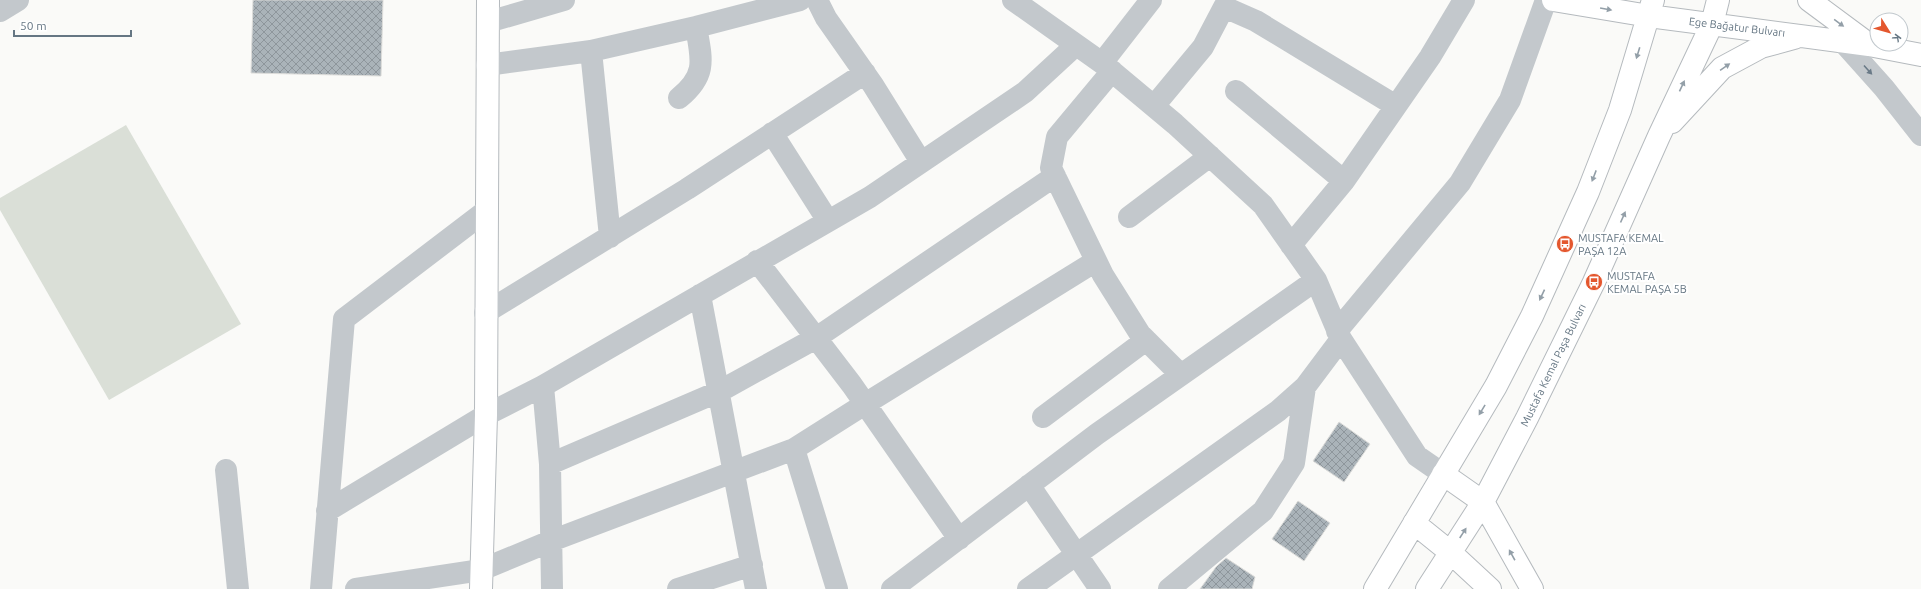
<svg xmlns="http://www.w3.org/2000/svg" width="1921" height="589" font-family="Ubuntu,sans-serif">
<style>
.green{fill:#dadfd7}
.building{fill:url(#building-cross-hatch);stroke:#dcdcda}
.lines{fill:none;stroke-linecap:round;stroke-linejoin:round}
.major-casing{stroke:#b5babe;stroke-width:24}
.minor{stroke:#c3c8cc;stroke-width:22}
.major{stroke:#fff;stroke-width:22}
.oneway{fill:#939fa8}
.oneway2{fill:#6a7a87}
.labels{text-anchor:middle;stroke-width:4;stroke-linejoin:round;paint-order:stroke}
.street-label{font-size:11px;fill:#657683;stroke:#fff}
.poi-label{font-size:11px;fill:#657683;stroke:#fff;text-anchor:start}
</style>
<defs>
<pattern id="building-cross-hatch" width="8" height="8" patternUnits="userSpaceOnUse"><rect width="8" height="8" fill="#aab3b9"/><path d="M0 0l8 8M0 8l8-8" fill="none" stroke="#8e969c"/></pattern>
</defs>
<rect width="100%" height="100%" fill="#fafaf8"/>
<path class="green" d="M126 125 241 324 109 400 0 210V198Z"/>
<path class="building" d="M253 0H383L381 76 251 73Z
M1339 422 1370 444 1344 482 1313 461Z
M1298 501 1330 523 1304 561 1272 539Z
M1226 558 1255 577 1252 589H1200L1216 567Z"/>
<g class="lines">
<defs>
<path id="major" d="M1553 0 1649 16 1869 45 1921 55
M1809 0 1867 43
M1672 122 1722 68 1761 47 1794 38
M1443 474 1483 502 1532 589
M1414 523 1450 552 1490 589
M481 589 486 415 488 0
M1375 589 1496 386 1532 316 1588 192 1620 110 1653 0
M1427 589 1483 502 1527 418 1594 282 1659 136 1712 24 1718 0"/>
</defs>
<use href="#major" class="major-casing"/>
<path class="minor" d="M817 0 826 18 873 85 921 162
M1013 0 1102 63 1175 124 1263 205 1316 280 1341 339 1417 456 1443 474
M0 11 18 0
M488 22 564 0
M1842 41 1884 88 1921 135
M591 51 610 237
M1102 63 1151 0
M487 65 591 51 696 27 800 0
M1112 71 1057 137 1051 168 1103 275 1140 334 1181 375
M1236 91 1344 181
M679 98C707 75 702 60 696 27
M1154 106 1203 47 1224 7 1256 21 1396 106
M772 133 828 221
M1129 217 1210 156
M1291 245 1344 181 1430 57 1464 0
M757 261 852 385 959 539
M700 295 756 589
M485 313 687 189 865 73
M1337 331 1460 183 1510 100 1546 0
M543 386 550 464 552 589
M1043 417 1146 340
M794 449 837 589
M550 464 720 391 816 338 1055 176
M226 470 238 589
M1029 485 1100 589
M327 511 486 415 543 386 870 197 1025 92 1076 45
M321 589 344 319 487 210
M356 589 481 570 551 541 794 449 865 404 1096 261
M678 589 752 565
M892 589 1097 434 1316 280
M1028 589 1278 411 1305 387 1341 339
M1169 589 1263 511 1294 463 1305 387"/>
<use href="#major" class="major"/>
</g>
<defs><path id="oneway-solid" d="M-6-.8H1V-3.2L6.5 0L1 3.2V.8H-6Z"/></defs>
<g class="oneway">
<use href="#oneway-solid" transform="translate(1606 9) rotate(10)"/>
<use href="#oneway-solid" transform="translate(1839 23) rotate(36)"/>
<use href="#oneway-solid" transform="translate(1638 53) rotate(107)"/>
<use href="#oneway-solid" transform="translate(1725 67) rotate(-35)"/>
<use href="#oneway-solid" transform="translate(1682 86) rotate(-65)"/>
<use href="#oneway-solid" transform="translate(1594 176) rotate(111)"/>
<use href="#oneway-solid" transform="translate(1623 217) rotate(-66)"/>
<use href="#oneway-solid" transform="translate(1542 295) rotate(115)"/>
<use href="#oneway-solid" transform="translate(1482 410) rotate(121)"/>
<use href="#oneway-solid" transform="translate(1463 533) rotate(-57)"/>
<use href="#oneway-solid" transform="translate(1512 555) rotate(-119)"/>
</g>
<use class="oneway2" href="#oneway-solid" transform="translate(1868 70) rotate(48)"/>
<defs>
<symbol id="bus-disc" viewBox="-11 -11 22 22"><circle r="9.5" fill="#e4572e" stroke="#fff"/><path d="M-5-6H5V4H4V6H2V4H-2V6H-4V4H-5ZM-3.5-4V0h7V-4ZM-3.5 1.2v1.5H-2V1.2ZM2 1.2v1.5H3.5V1.2Z" fill="#fff"/></symbol>
</defs>
<g fill-rule="evenodd">
<use href="#bus-disc" x="1555" y="234" width="20" height="20"/>
<use href="#bus-disc" x="1584" y="272" width="20" height="20"/>
</g>
<g class="labels">
<g class="street-label">
<text transform="translate(1737 27) rotate(7)" y="4">Ege Bağatur Bulvarı</text>
<text transform="translate(1553 365) rotate(-64)" y="4">Mustafa Kemal Paşa Bulvarı</text>
</g>
<g class="poi-label">
<text x="1578" y="242">MUSTAFA KEMAL<tspan x="1578" dy="13">PAŞA 12A</tspan></text>
<text x="1607" y="280">MUSTAFA<tspan x="1607" dy="13">KEMAL PAŞA 5B</tspan></text>
</g>
</g>
<g transform="translate(1889 32) rotate(127)"><circle r="19" fill="#ffffff" stroke="#c1c8cd"/>
<path d="M0-3L7 15L0 10L-7 15Z" fill="#e4572e"/>
<text y="-6" font-size="11" font-weight="bold" text-anchor="middle" fill="#657683">K</text>
</g>
<path d="M14 30v6h117v-6" fill="none" stroke="#657683" stroke-width="2"/>
<text x="20" y="30" font-size="12" fill="#657683" stroke="#ffffff" stroke-width="3" paint-order="stroke">50 m</text>
</svg>
